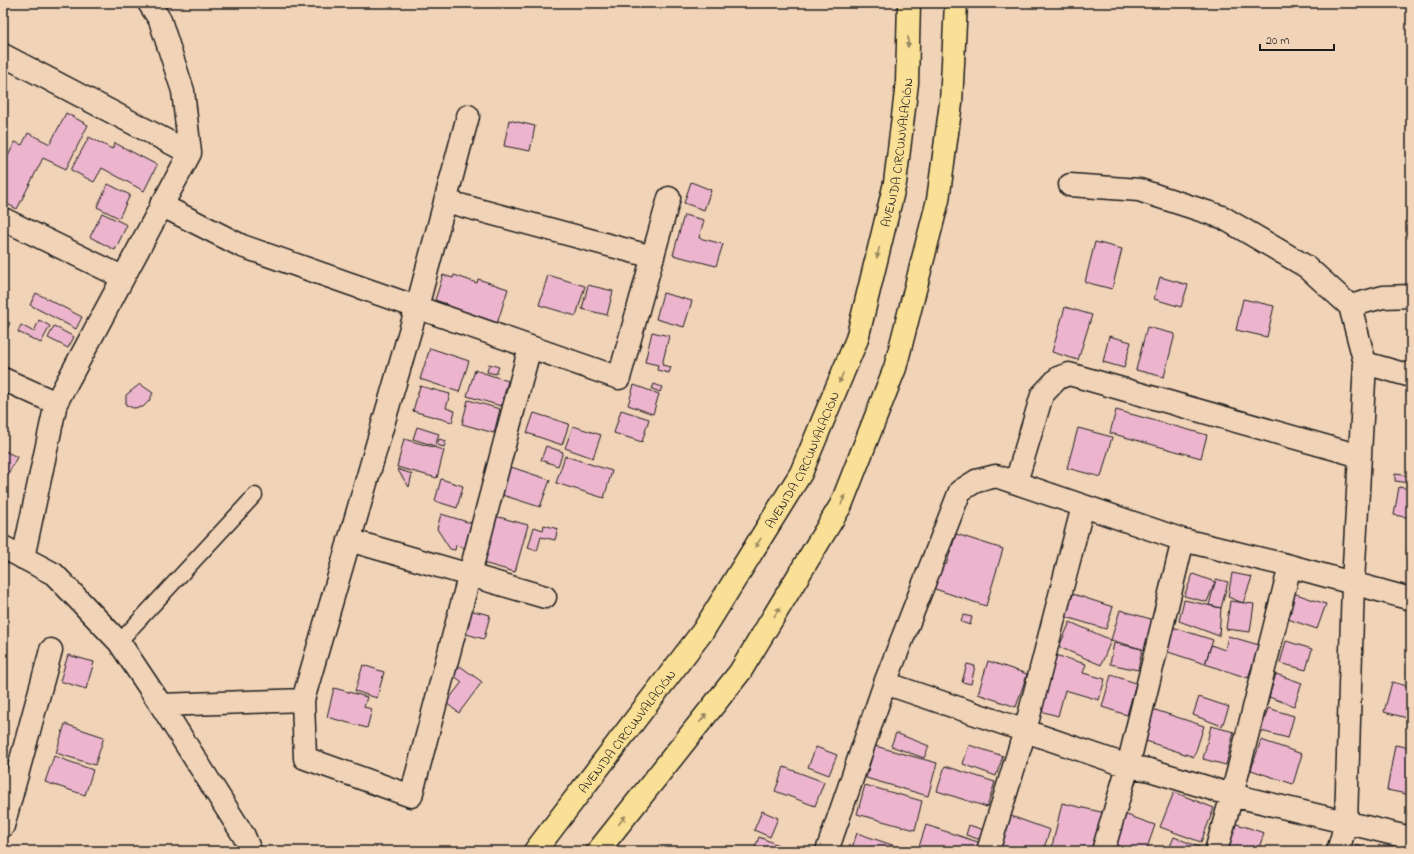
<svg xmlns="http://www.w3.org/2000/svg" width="1414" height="854" font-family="'Indie Flower',sans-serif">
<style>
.building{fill:#ecb5cd;stroke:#1c1c1c}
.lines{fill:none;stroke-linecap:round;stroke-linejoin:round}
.lane-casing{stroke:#1c1c1c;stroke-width:17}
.street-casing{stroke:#1c1c1c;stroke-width:25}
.highway-casing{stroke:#1c1c1c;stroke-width:25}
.lane{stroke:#f1d3b7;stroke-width:14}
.street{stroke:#f1d3b7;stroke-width:22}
.highway{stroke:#fadf96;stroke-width:22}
.oneway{fill:#96875f}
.labels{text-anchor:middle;stroke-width:3;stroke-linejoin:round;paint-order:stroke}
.street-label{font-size:13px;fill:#1c1c1c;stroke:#f1d3b7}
</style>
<rect width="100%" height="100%" fill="#f1d3b7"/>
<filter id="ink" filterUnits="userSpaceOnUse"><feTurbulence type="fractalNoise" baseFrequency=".025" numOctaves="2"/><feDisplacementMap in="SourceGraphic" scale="8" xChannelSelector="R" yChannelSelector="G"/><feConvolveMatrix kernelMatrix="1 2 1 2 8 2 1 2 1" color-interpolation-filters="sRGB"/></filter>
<g filter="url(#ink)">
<path class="building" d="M66 113 88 125 66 169 43 158 17 209 3 202V166L15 142 22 145 28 133 50 144Z
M509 120 535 126 530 151 504 146Z
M89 137 112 149 115 143 157 165 144 191 102 168 94 182 71 170Z
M691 182 711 190 704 210 684 203Z
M108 184 130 195 119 218 97 207Z
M102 213 127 225 115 250 90 237Z
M684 215 704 220 699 238 723 244 716 266 673 255Z
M1095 242 1122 249 1112 289 1085 282Z
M443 275 453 278 454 275 477 283 478 279 508 289 496 327 446 308 447 304 435 300Z
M548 275 585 286 576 316 539 305Z
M1160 277 1188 285 1181 307 1154 299Z
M588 285 613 291 607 315 582 309Z
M36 293 82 317 76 329 30 305Z
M663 293 692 301 684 327 656 319Z
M1243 299 1274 306 1267 337 1236 330Z
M1065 307 1092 315 1078 360 1052 352Z
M3 319 10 323 3 337Z
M39 320 50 326 41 343 18 332 21 325 34 332Z
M54 326 74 337 68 348 48 338Z
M1147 327 1175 334 1164 377 1136 370Z
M652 332 669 336 662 365 671 367 669 373 657 370 658 365 645 362Z
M1109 336 1131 342 1124 368 1103 362Z
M430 348 469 361 459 392 420 379Z
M489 364 499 367 496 374 487 372Z
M475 370 508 381 501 406 467 396Z
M140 384 153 393 149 401 143 407 133 408 126 405V395Z
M654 384 662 387 660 392 652 389Z
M634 385 659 394 653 414 628 405Z
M420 386 450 394 446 408 455 411 452 422 413 411Z
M468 400 500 409 494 433 462 424Z
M621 410 649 419 642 442 614 433Z
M1116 410 1207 435 1201 458 1110 433Z
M534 413 569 424 562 445 527 433Z
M573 426 601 435 593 458 565 448Z
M417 427 439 434 435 446 413 439Z
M1078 428 1112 437 1101 477 1067 468Z
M404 439 444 450 437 478 397 467Z
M439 439 446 441 444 447 437 445Z
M546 446 563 452 558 466 541 460Z
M3 450 17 457 3 484Z
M565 456 612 471 604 498 556 483Z
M508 466 550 480 540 507 499 494Z
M397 469 412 474 409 487Z
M1395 474 1411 476 1410 483 1395 481Z
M441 479 463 486 457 508 435 501Z
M1399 487 1411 489V518L1394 515Z
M441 514 471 523 465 548 456 545 455 550 450 549 437 529Z
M495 516 528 525 515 572 483 563Z
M544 525 558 529 555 540 541 537 537 551 528 548 534 527 543 530Z
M956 534 1003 549 986 606 932 588 940 563 946 565Z
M1232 573 1252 577 1243 603 1228 597Z
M1193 574 1215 582 1207 602 1184 596Z
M1216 579 1228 582 1221 608 1209 605Z
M1293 593 1326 604 1317 629 1285 618Z
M1073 594 1113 607 1106 629 1066 617Z
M1184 600 1221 608 1219 636 1179 621Z
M1230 601 1254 604 1250 632 1226 629Z
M465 609 490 615 484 639 459 632Z
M1120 610 1154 620 1145 650 1111 640Z
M963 615 972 617 970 625 961 622Z
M1070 622 1111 640 1101 665 1059 647Z
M1172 627 1213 640 1205 664 1165 651Z
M1228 636 1259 645 1248 678 1205 664 1211 645 1225 650Z
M1286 641 1312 649 1306 670 1280 663Z
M1114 643 1142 649 1138 670 1110 664Z
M68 655 94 662 86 689 60 681Z
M1055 655 1086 664 1083 673 1105 679 1099 700 1065 690 1058 716 1040 711Z
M988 661 1027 674 1016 707 978 694Z
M967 664 975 666 971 684 962 682Z
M363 665 384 672 377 698 355 691Z
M460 666 482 682 459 713 446 703 462 682 453 675Z
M1276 674 1302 683 1294 706 1269 697Z
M1111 675 1136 683 1127 715 1102 707Z
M1392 682 1411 687V719L1384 712Z
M334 688 367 697 364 707 372 709 367 728 327 717Z
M1199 697 1229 707 1222 726 1193 715Z
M1149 708 1204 726 1194 757 1140 739Z
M1268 708 1294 716 1288 738 1261 731Z
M65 724 104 737 95 765 56 753Z
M1211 726 1234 732 1226 765 1203 759Z
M896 733 929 746 924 758 891 746Z
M1261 740 1302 754 1293 784 1251 770Z
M969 745 1003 756 996 776 963 764Z
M1395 745 1411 748V795L1387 790Z
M875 746 937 763 928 796 866 778Z
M816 747 837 755 829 775 808 767Z
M54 756 93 770 85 795 45 782Z
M945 766 995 782 987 807 937 791Z
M784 767 824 782 815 806 775 791Z
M865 785 922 801 915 830 857 814Z
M1174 792 1214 808 1201 842 1160 827Z
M1062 803 1105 813 1096 851H1051Z
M762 811 778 818 770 837 754 830Z
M1124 814 1155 825 1146 851H1132L1114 845Z
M1011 816 1050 830 1043 851H999Z
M1231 822 1264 833 1258 851H1223Z
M926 825 981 843 979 851H930L919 847Z
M969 825 987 831 984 841 966 835Z
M857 833 910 851H851Z
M759 837 793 851H754Z
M1174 837 1204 849 1203 851H1168Z
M1356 845 1374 851H1354Z"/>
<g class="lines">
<defs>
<path id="lane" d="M119 642 255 495"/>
<path id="street" d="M149 3 160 20 183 91 190 153
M3 55 190 153 56 403 23 558
M1070 185 1139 190 1222 217 1307 267 1350 306 1365 363 1353 583 1346 823 1338 851
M445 201 653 257
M161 205 242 246 619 378 669 198
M3 219 122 277
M1350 306 1383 297 1411 296
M1365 363 1411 376
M3 379 56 403
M1016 482 1042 395 1058 378 1069 374 1360 456
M349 540 545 597
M3 547 54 574 119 642 161 705 244 836 250 851
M885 683 1128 766 1150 770 1232 795 1411 838
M303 700 305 758 411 796 530 347
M161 705 303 700 417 307 468 116
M3 826 51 650
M827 851 885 683 960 491 976 481 996 476 1183 540 1290 566 1411 599
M988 851 1025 731 1083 506
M1103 851 1128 766 1183 540
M1216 851 1232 795 1290 566"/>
<g id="highway">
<path id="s1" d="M535 851 703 631 801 473 857 339 895 183 907 83 909 3"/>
<path d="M598 851 740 672 841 505 895 368 938 200 951 103 956 3"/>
</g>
</defs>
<use href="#lane" class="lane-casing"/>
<use href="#street" class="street-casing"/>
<use href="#highway" class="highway-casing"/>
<use href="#lane" class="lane"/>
<use href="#street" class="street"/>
<use href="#highway" class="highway"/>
</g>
<defs><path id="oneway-solid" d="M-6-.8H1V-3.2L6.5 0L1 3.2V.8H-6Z"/></defs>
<g class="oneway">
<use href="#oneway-solid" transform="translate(908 42) rotate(91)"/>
<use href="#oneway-solid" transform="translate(878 253) rotate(103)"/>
<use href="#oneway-solid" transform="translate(841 378) rotate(113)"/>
<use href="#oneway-solid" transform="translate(843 500) rotate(-68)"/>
<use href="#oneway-solid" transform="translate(758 543) rotate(122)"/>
<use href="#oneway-solid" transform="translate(777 612) rotate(-59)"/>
<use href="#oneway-solid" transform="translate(703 718) rotate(-52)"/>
<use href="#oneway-solid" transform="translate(622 820) rotate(-52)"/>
</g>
</g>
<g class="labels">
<g class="street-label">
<text dy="5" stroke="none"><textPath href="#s1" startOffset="799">AVENIDA CIRCUNVALACIÓN</textPath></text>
<text dy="5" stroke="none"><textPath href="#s1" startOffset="475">AVENIDA CIRCUNVALACIÓN</textPath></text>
<text dy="5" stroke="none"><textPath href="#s1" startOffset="151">AVENIDA CIRCUNVALACIÓN</textPath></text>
</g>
</g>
<rect width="1414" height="854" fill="none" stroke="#f1d3b7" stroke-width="16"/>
<rect x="8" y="8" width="1398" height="838" fill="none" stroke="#1c1c1c" stroke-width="1.5" filter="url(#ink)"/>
<path d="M1260 44v6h74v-6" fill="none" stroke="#1c1c1c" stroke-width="2"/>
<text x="1266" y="44" font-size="12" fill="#1c1c1c" stroke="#f1d3b7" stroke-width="3" paint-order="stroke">20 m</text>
</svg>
